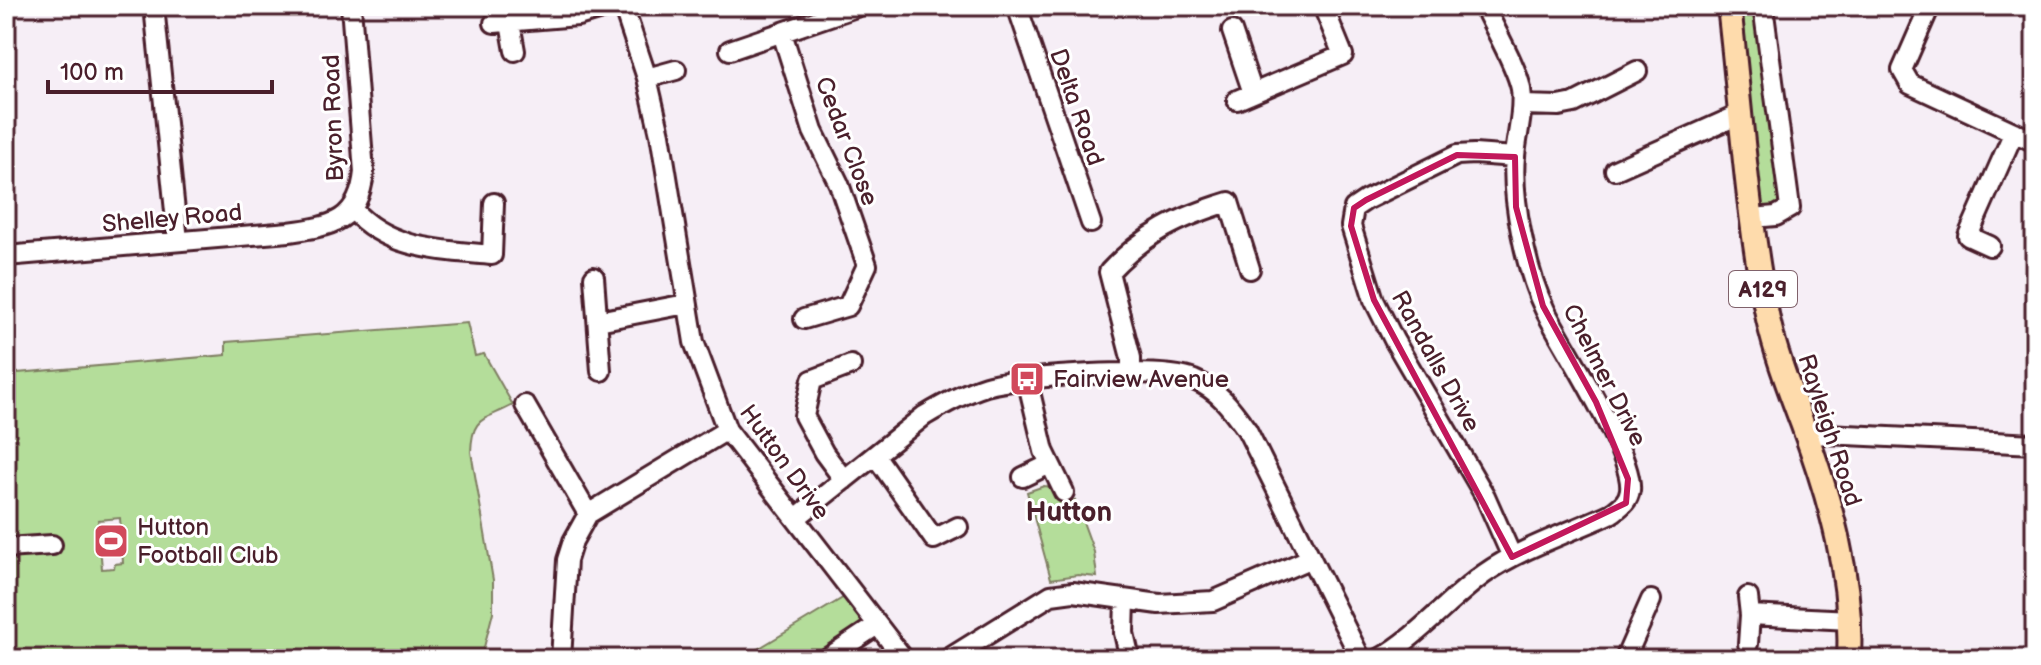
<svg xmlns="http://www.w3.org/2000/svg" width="2041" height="665" font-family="'Balsamiq Sans',sans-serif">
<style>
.green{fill:#b4dd9a;stroke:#7f7e62;stroke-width:2;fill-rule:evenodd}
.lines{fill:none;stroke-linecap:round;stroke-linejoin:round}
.minor-casing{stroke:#4a1f2b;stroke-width:24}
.major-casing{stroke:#4a1f2b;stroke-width:28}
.minor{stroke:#fff;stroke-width:18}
.major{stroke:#fedbac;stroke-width:22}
.marked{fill:none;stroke:#c2185b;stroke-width:6;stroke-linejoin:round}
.labels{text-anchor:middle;stroke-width:6;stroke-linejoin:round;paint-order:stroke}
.shield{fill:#fff;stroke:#80626b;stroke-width:2}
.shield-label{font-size:22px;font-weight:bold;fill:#4a1f2b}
.street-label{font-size:24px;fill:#4a1f2b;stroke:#fff}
.poi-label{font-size:24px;fill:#4a1f2b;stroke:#fff;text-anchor:start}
.quarter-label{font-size:28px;font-weight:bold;fill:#4a1f2b;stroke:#fff}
</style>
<rect width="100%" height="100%" fill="#f6eef6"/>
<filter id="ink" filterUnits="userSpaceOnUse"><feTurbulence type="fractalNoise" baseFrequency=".0125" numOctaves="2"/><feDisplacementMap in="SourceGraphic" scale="16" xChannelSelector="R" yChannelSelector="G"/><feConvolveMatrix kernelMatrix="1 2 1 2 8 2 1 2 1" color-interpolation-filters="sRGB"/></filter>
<g filter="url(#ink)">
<path class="green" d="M1729 6H1763L1790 208 1753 218Z
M467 323 475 356 484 354 513 405C483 421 472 416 471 452L493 580V612L481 659H6V374L226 355V342ZM120 518 123 563 115 564 114 568 102 569 98 520Z
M1044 486 1051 487 1063 506 1075 500 1094 552 1097 577 1078 575 1051 579 1027 492Z
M851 593 877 625 826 659H741Z"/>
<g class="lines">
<defs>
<path id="minor" d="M154 6 178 241
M623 6 647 78 660 134 694 342 727 430 904 659
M1017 6 1091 223
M1930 6 1902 70 1910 84 2035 142
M494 23 578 16 611 6
M510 23 515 51
M1232 31 1253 93
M782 33 813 131 839 184 867 265 848 306 804 319
M730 50 859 6
M647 78 676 70
M1237 100 1343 55 1323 6
M1522 105 1559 106 1574 103 1637 71
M1615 170 1741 114
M352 209C388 250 441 250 492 255L494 203
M1753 218 1776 216 1790 208 1763 6
M1990 246 1968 236 2014 132
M6 256 289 232C332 226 359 222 364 172L351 6
M594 277 601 371
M598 321 686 304
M1131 374V358L1109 272C1145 233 1180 217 1229 202L1250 269
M1027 379 1044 451 1064 492
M525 405 588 514
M1806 436 1826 434 2035 444
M875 455 934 539 958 527
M1023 477 1050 464
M844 480 824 453 804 416 812 380 851 365
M796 518 924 416C944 404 964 393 986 386 1020 376 1163 366 1194 380 1219 390 1232 409 1247 430L1361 659
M6 548 52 545
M1512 557 1485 496 1394 340 1374 300 1351 226 1354 208 1366 200 1457 155 1474 154 1515 157
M1125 600 1124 633 1130 659
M1750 615 1851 620
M1748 644 1750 615 1748 597
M561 659 567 560 573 541 588 514 727 430
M826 659 877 625
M948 659 1051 595 1073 592 1159 604 1213 601 1309 559
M1379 659C1419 636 1447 601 1484 574 1521 548 1571 532 1612 513 1621 506 1628 502 1630 490 1634 455 1563 346 1545 310 1526 271 1511 198 1515 156 1517 134 1524 111 1521 89 1517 67 1494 28 1484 6
M1625 659 1651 600"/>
<path id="major" d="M1729 6C1741 110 1747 217 1768 319 1776 355 1789 388 1802 423 1830 499 1853 577 1849 659"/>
</defs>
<use href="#minor" class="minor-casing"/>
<use href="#major" class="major-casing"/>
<use href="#minor" class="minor"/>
<use href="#major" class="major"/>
</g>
</g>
<path class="marked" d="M1457 155 1515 157 1516 207 1543 306 1596 402 1628 479 1626 503 1512 557 1374 300 1351 226 1354 208 1366 200Z"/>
<defs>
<symbol id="bus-square" viewBox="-11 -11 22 22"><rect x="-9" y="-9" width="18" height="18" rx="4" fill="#d1495b" stroke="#fff"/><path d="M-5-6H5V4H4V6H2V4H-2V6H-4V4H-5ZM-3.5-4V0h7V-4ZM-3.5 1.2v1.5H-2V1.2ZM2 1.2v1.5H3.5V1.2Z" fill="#fff"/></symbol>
<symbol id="stadium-square" viewBox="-11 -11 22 22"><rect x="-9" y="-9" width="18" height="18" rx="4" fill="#d1495b" stroke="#fff"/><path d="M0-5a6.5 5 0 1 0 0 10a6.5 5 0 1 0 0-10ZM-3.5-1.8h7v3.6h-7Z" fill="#fff"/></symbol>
</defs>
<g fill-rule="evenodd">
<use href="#bus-square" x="1007" y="359" width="40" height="40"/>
<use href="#stadium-square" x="91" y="521" width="40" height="40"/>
</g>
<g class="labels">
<rect class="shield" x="1729" y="271" width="68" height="36" rx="6"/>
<g class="shield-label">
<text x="1763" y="297">A129</text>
</g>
<g class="street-label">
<text transform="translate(1077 107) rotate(71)" y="8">Delta Road</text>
<text transform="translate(333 118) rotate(-92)" y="8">Byron Road</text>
<text transform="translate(847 141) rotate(69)" y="8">Cedar Close</text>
<text transform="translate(172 218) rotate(-5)" y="8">Shelley Road</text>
<text transform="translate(1436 361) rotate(61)" y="8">Randalls Drive</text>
<text transform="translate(1605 375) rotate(63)" y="8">Chelmer Drive</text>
<text transform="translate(1830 430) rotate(72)" y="8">Rayleigh Road</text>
<text transform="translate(785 462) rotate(54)" y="8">Hutton Drive</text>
</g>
<g class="poi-label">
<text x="1053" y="387">Fairview Avenue</text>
<text x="137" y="535">Hutton<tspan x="137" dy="28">Football Club</tspan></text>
</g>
<g class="quarter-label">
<text x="1069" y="521">Hutton</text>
</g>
</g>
<rect width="2041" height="665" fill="none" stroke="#fff" stroke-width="32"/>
<rect x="16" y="16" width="2009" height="633" fill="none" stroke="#4a1f2b" stroke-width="3" filter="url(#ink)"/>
<path d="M48 80v12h224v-12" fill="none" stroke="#4a1f2b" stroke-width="4"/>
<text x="60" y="80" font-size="24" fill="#4a1f2b" stroke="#ffffff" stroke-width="6" paint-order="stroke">100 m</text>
</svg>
